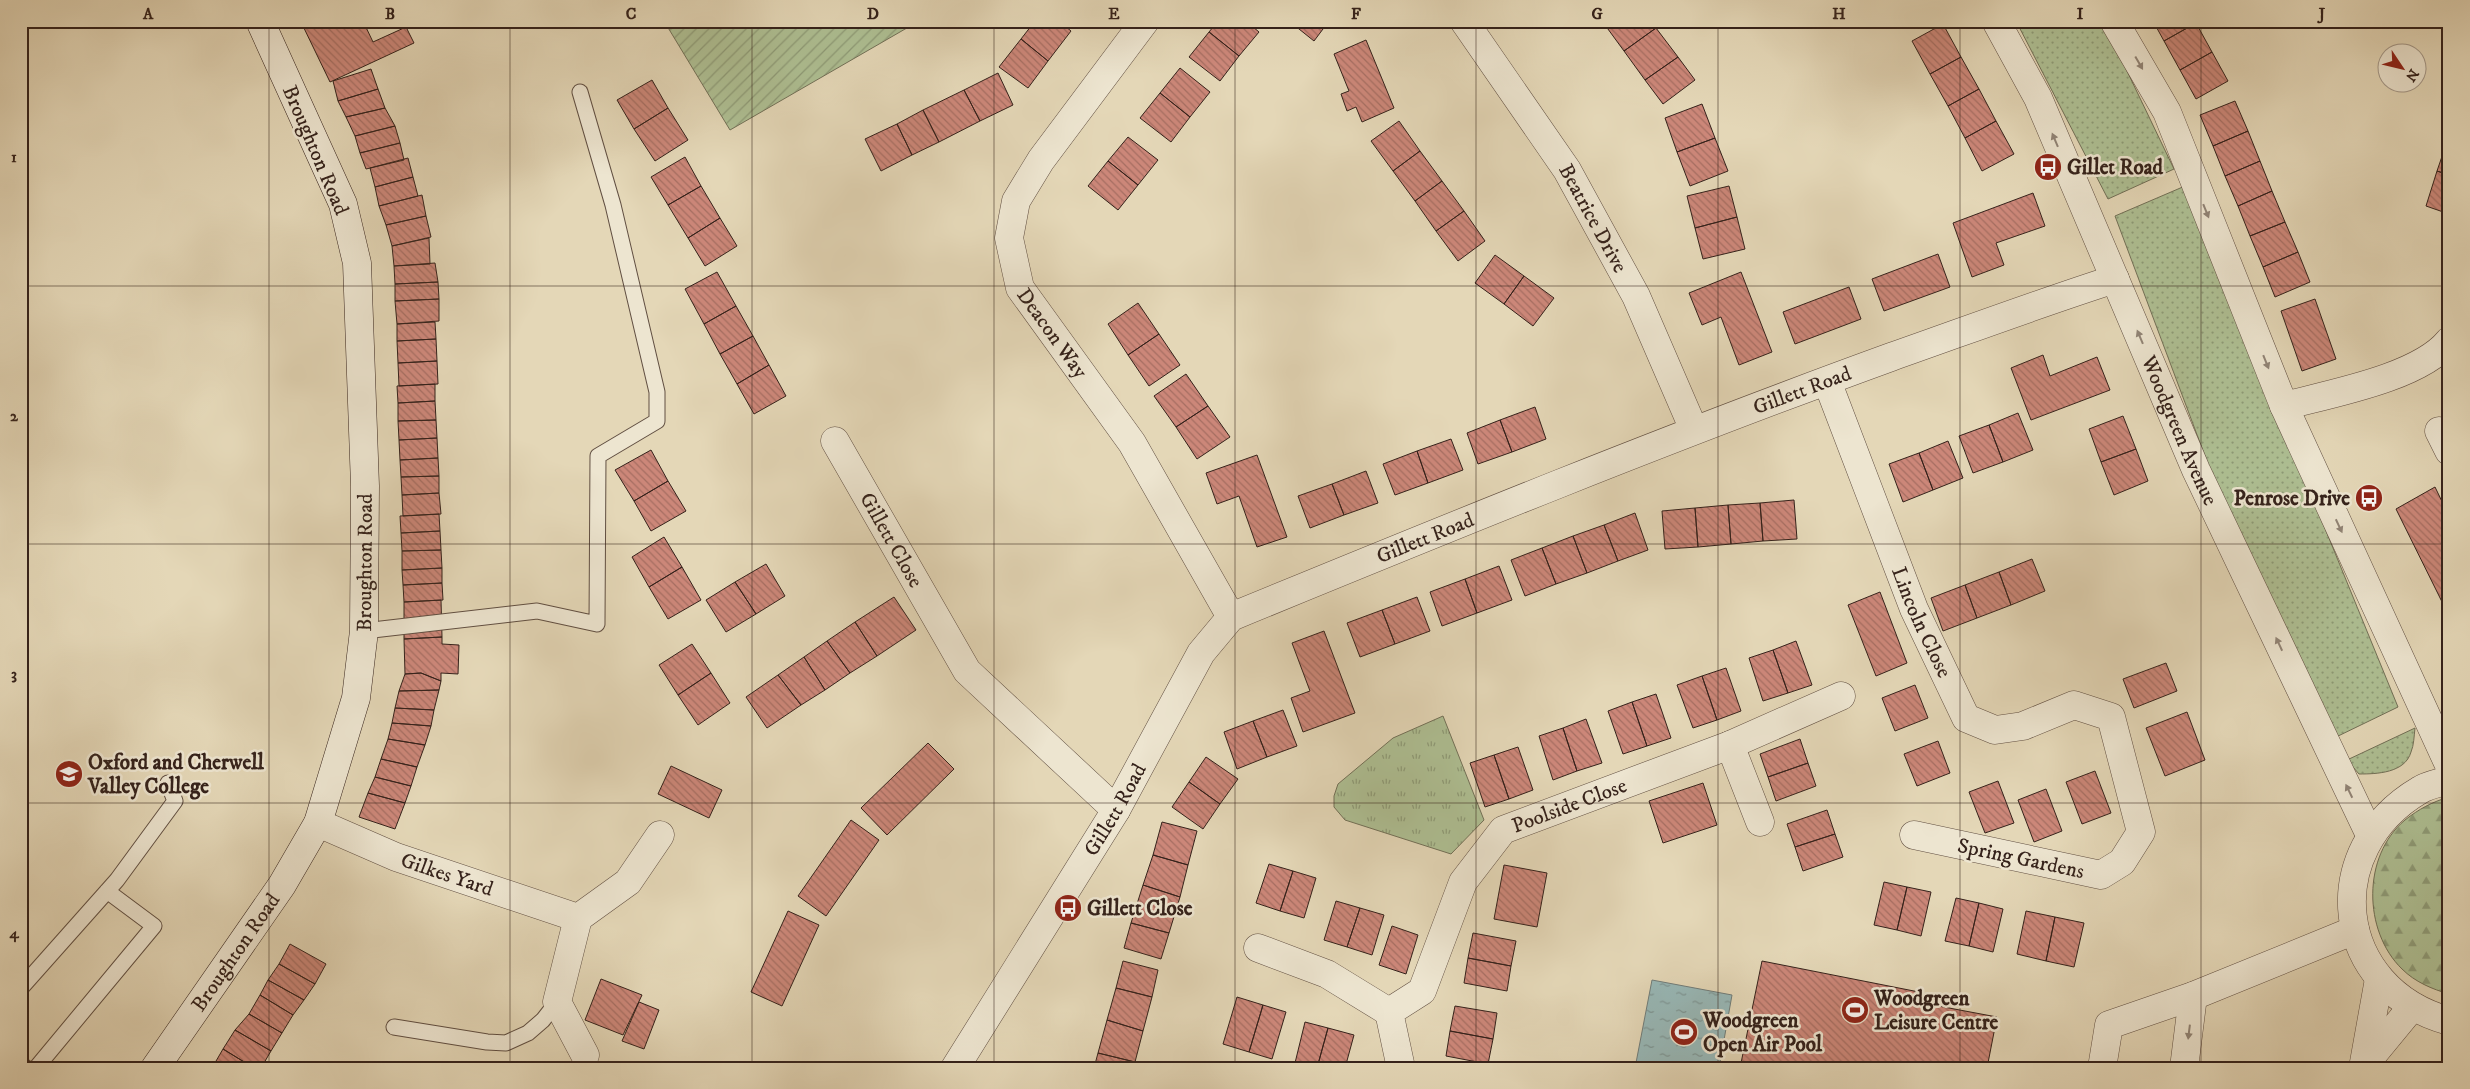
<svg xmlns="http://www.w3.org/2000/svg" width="2470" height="1089" font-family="'IM FELL DW Pica',serif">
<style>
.grass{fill:url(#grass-dots);stroke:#727057}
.forest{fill:url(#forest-firs);stroke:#727057}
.park{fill:url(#park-tufts);stroke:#727057}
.garden{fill:url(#garden-furrows);stroke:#727057}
.water{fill:url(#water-ripples);stroke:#707c79}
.building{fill:url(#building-back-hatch);stroke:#35221b}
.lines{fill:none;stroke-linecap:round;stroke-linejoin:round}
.service-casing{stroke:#614f42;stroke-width:17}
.minor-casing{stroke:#614f42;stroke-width:29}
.tertiary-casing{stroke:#614f42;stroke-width:29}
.secondary-casing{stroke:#35221b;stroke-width:29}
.service{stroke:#ede5d0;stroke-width:15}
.minor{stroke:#ede5d0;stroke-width:28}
.tertiary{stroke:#ede5d0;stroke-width:28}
.secondary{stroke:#ede5d0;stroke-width:28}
.oneway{fill:#918476}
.grid{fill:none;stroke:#35221b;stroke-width:1;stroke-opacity:0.55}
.labels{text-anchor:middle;stroke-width:5;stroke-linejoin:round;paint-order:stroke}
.street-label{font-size:21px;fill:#35221b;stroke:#ede5d0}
.poi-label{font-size:21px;font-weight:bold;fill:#35221b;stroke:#ede5d0;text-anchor:start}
.neatline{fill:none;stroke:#35221b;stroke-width:2}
.grid-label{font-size:16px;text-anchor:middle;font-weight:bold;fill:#35221b}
</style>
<defs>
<pattern id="grass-dots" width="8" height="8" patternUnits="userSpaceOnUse" patternTransform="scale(1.25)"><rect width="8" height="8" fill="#aebf93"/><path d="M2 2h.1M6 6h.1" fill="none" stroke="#8e9b77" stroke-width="1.8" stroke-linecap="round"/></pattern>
<pattern id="forest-firs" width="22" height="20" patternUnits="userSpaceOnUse" patternTransform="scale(1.25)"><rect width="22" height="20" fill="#aebf93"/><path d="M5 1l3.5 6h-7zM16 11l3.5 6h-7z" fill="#8e9b77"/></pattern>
<pattern id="park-tufts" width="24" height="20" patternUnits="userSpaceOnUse" patternTransform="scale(1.25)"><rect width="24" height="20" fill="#aebf93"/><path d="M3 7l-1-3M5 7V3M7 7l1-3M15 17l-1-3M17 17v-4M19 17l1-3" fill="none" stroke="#8e9b77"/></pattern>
<pattern id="garden-furrows" width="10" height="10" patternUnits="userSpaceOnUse" patternTransform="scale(1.25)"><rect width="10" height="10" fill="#aebf93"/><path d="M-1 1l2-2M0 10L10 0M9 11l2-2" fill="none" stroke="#8e9b77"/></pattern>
<pattern id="water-ripples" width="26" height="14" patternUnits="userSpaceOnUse" patternTransform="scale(1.25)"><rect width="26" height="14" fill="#98b8b7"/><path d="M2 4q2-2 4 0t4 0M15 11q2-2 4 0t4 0" fill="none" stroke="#7d9594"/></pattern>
<pattern id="building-back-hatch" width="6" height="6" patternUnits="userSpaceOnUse" patternTransform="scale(1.25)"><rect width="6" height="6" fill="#cc8779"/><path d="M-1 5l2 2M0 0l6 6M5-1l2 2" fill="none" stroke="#a66e62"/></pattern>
</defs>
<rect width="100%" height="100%" fill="#e4d7b7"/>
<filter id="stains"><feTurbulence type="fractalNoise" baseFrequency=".004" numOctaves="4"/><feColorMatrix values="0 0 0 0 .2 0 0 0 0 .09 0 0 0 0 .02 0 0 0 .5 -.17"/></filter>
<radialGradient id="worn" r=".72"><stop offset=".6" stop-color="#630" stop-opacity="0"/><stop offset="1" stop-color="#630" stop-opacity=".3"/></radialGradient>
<path class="grass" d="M2016 21H2103L2174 169 2108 199Z
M2185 186 2398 707 2334 738 2220 496 2115 216Z
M2415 728C2414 736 2414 745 2411 752 2405 773 2377 774 2359 774L2347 760Z"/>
<path class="forest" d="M2449 797V994C2432 989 2415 982 2402 969 2363 931 2362 856 2405 820 2419 809 2432 802 2449 797Z"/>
<path class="park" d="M1443 716 1484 820 1451 854 1345 820 1334 807V796L1338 784 1393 738Z"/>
<path class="garden" d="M664 21H919L730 130Z"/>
<path class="water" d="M1652 980 1732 995 1719 1068H1635Z"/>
<path class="building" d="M309 21H363L373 42 406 27 414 43 330 82 302 24Z
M1035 21H1059L1071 31 1048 61 1021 39Z
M1218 21H1246L1259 32 1239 56 1209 32Z
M1289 21H1329L1314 41Z
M1610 21H1651L1656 28 1624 51 1605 25Z
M2153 21H2195L2196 23 2164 41Z
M2196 23 2212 52 2180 70 2164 41Z
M1943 24 1961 57 1930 74 1912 41Z
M1656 28 1678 57 1645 80 1624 51Z
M1209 32 1239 56 1220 81 1189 57Z
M1021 39 1048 61 1028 88 999 67Z
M1366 40 1394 108 1362 122 1356 107 1347 111 1341 94 1349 91 1334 54Z
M2212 52 2228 81 2196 99 2180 70Z
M1678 57 1695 80 1663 104 1645 80Z
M1961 57 1979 89 1948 106 1930 74Z
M1180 68 1210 92 1190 117 1160 93Z
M371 69 378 89 338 101 333 81Z
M998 73 1013 105 980 121 964 90Z
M652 80 668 108 634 129 617 100Z
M378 89 385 108 346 117 338 101Z
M1979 89 1996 121 1965 138 1948 106Z
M964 90 980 121 939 142 923 110Z
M1160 93 1190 117 1171 142 1140 118Z
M2235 101 2248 131 2213 146 2200 115Z
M1702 104 1715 138 1677 152 1665 118Z
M385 108 395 126 355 136 346 117Z
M668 108 688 140 655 161 634 129Z
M923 110 939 142 912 155 897 124Z
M1399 121 1420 151 1393 171 1371 141Z
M1996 121 2014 154 1982 171 1965 138Z
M897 124 912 155 881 171 865 139Z
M395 126 400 143 360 153 355 136Z
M2248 131 2260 161 2225 176 2213 146Z
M2449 136V175L2437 171Z
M1128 137 1158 160 1138 185 1108 161Z
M1715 138 1728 171 1690 186 1677 152Z
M400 143 404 160 366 169 360 153Z
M1420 151 1442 181 1415 201 1393 171Z
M685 157 701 186 668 205 651 177Z
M408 158 413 177 375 187 370 168Z
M1108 161 1138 185 1118 210 1088 186Z
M2260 161 2272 191 2238 206 2225 176Z
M2437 171 2449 175V214L2426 206Z
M413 177 418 196 379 206 375 187Z
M1442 181 1464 211 1436 231 1415 201Z
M701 186 720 218 688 238 668 205Z
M1729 186 1737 217 1695 228 1687 196Z
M2272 191 2285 222 2250 236 2238 206Z
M2033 193 2045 226 1996 243 2004 265 1972 277 1953 223Z
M422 195 426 216 386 225 379 206Z
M1464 211 1485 241 1458 261 1436 231Z
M426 216 431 237 392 246 386 225Z
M1737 217 1745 249 1703 259 1695 228Z
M720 218 737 246 705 266 688 238Z
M2285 222 2298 252 2263 267 2250 236Z
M429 238 430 264 394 266 392 246Z
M2298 252 2310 282 2275 297 2263 267Z
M1938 254 1950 287 1884 311 1872 279Z
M1495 255 1524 276 1504 304 1475 283Z
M435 263 438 282 395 284 394 266Z
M717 272 736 306 704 324 685 289Z
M1741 272 1772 352 1739 365 1721 317 1702 325 1689 293Z
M1524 276 1554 298 1533 326 1504 304Z
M438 282 439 299 395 301V284Z
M1849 287 1861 319 1795 344 1783 312Z
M439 299V321L397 324 395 301Z
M2315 299 2336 359 2302 371 2281 311Z
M1138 303 1159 334 1128 355 1108 324Z
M736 306 753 336 720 354 704 324Z
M435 322 436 339 397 341V324Z
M1159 334 1180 365 1149 386 1128 355Z
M753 336 769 365 737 384 720 354Z
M436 339 437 361 398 363 397 341Z
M2043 355 2050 376 2097 357 2110 390 2031 420 2011 368Z
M437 361 438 384 399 386 398 363Z
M769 365 786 396 754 414 737 384Z
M1186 374 1208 406 1176 427 1154 396Z
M435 384V401L398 403 397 386Z
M435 401 436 420 398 421V403Z
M1208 406 1230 437 1197 459 1176 427Z
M1535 407 1546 439 1512 452 1500 420Z
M2018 413 2033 450 2003 462 1989 425Z
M2123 416 2136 449 2101 462 2089 429Z
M436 420 437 438 399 440 398 421Z
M1500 420 1512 452 1478 464 1467 433Z
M1989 425 2003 462 1973 473 1959 436Z
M437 438 438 458 400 460 399 440Z
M1451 439 1463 470 1428 483 1417 451Z
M1948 441 1963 478 1933 490 1919 453Z
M2136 449 2148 481 2114 495 2101 462Z
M651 450 668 481 634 501 615 470Z
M1417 451 1428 483 1395 495 1383 464Z
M1919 453 1933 490 1903 502 1889 464Z
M1257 455 1287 537 1257 547 1239 496 1217 504 1206 473Z
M438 458 439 476 401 477 400 460Z
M1366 471 1378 503 1344 515 1332 484Z
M439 476V493L402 495 401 477Z
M668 481 686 511 651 531 634 501Z
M1332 484 1344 515 1310 528 1298 496Z
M2435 487 2449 516V616L2396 509Z
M439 493 441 514 403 516 402 495Z
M1794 500 1797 539 1763 541 1760 503Z
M1760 503 1763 541 1731 544 1728 505Z
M1728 505 1731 544 1698 547 1695 508Z
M1695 508 1698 547 1665 549 1662 511Z
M1635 513 1648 550 1618 561 1604 525Z
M439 514 440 531 401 533 400 516Z
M1604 525 1618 561 1587 573 1573 536Z
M440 531 441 550 402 551 401 533Z
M1573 536 1587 573 1556 584 1542 548Z
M664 537 682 567 649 587 632 557Z
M1542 548 1556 584 1525 596 1511 560Z
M441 550 442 568 402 570V551Z
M2032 559 2045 591 2011 605 1999 572Z
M766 564 785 596 756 614 735 582Z
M1499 566 1512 600 1477 613 1465 579Z
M682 567 701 600 668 619 649 587Z
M442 568V583L403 585 402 570Z
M1999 572 2011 605 1977 618 1965 585Z
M1465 579 1477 613 1442 626 1430 592Z
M735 582 756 614 726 632 706 600Z
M442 583 443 600 404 602 403 585Z
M1965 585 1977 618 1943 631 1931 598Z
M1880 592 1907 663 1876 676 1848 605Z
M894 597 916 630 877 656 855 622Z
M1417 597 1430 631 1395 644 1382 610Z
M441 600 442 637 404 639V602Z
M1382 610 1395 644 1360 657 1347 623Z
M855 622 877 656 850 673 827 641Z
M1324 631 1355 713 1303 732 1291 698 1310 691 1292 643Z
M442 637V644L459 645 458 674 441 673V681L421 673 405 674 404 639Z
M827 641 850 673 825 690 804 657Z
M1796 641 1812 685 1788 693 1773 650Z
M692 644 711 673 678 695 659 665Z
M1773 650 1788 693 1763 701 1749 658Z
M804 657 825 690 801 705 778 675Z
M2166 663 2177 691 2134 708 2123 679Z
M1726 668 1741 711 1717 720 1702 676Z
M421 673 441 681 439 690 399 691 405 674Z
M711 673 730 703 698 725 678 695Z
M778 675 801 705 767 728 746 697Z
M1702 676 1717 720 1693 728 1677 685Z
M1915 685 1928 718 1895 731 1882 698Z
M439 690 434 710 395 708 399 691Z
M1656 694 1671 738 1647 746 1632 702Z
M1632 702 1647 746 1623 754 1608 711Z
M395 708 434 710 431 726 392 723Z
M1283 710 1297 746 1267 757 1253 721Z
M2187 712 2205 760 2165 776 2146 728Z
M1586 719 1602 763 1577 771 1563 728Z
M1253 721 1267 757 1237 769 1224 732Z
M392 723 431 726 425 745 388 739Z
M1563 728 1577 771 1553 780 1539 736Z
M388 739 425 745 417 767 381 759Z
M1800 739 1808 763 1768 777 1760 754Z
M1938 741 1950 773 1917 786 1904 754Z
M928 743 954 769 887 835 861 808Z
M1518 747 1533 790 1509 799 1494 755Z
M1494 755 1509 799 1485 807 1470 763Z
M1206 757 1238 779 1220 804 1189 782Z
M381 759 417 767 411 786 375 777Z
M1808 763 1816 786 1776 801 1768 777Z
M671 766 722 790 709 818 658 794Z
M2095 771 2111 813 2082 824 2066 782Z
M375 777 411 786 405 803 368 793Z
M1998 781 2014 823 1985 833 1969 792Z
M1189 782 1220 804 1203 829 1172 807Z
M1703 783 1717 825 1663 843 1649 801Z
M2046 789 2062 831 2034 842 2018 800Z
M368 793 405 803 395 829 359 817Z
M1827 810 1835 834 1795 847 1787 824Z
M851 820 879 840 826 916 798 896Z
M1162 822 1197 831 1188 865 1153 855Z
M1835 834 1843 857 1803 871 1795 847Z
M1153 855 1188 865 1180 897 1143 885Z
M1269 864 1293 871 1280 911 1256 903Z
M1504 865 1547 873 1537 927 1494 919Z
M1293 871 1316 878 1304 918 1280 911Z
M1884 882 1907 887 1897 930 1874 925Z
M1143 885 1180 897 1169 933 1131 923Z
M1907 887 1931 892 1921 936 1897 930Z
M1956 898 1979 903 1969 946 1945 941Z
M1336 901 1360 908 1347 947 1324 940Z
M1979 903 2003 909 1993 952 1969 946Z
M1360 908 1384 915 1372 955 1347 947Z
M788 911 819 925 782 1006 751 992Z
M2026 911 2055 917 2046 961 2017 954Z
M2055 917 2084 923 2074 967 2046 961Z
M1131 923 1169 933 1161 959 1124 948Z
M1392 926 1418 935 1406 974 1379 965Z
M1473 933 1516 941 1511 966 1468 958Z
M290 944 326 964 315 984 279 964Z
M1468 958 1511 966 1507 991 1464 983Z
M1123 961 1158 970 1152 997 1116 988Z
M1762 961 1919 992 1917 1002 1997 1017 1987 1068H1740Z
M279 964 315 984 304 1000 268 980Z
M601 979 642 995 623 1035 585 1020Z
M268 980 304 1000 293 1015 260 995Z
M1116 988 1152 997 1143 1031 1107 1020Z
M260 995 293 1015 282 1033 249 1014Z
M1237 997 1263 1005 1249 1052 1223 1044Z
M639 1002 659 1010 644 1049 622 1041Z
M1263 1005 1286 1012 1272 1059 1249 1052Z
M1455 1006 1497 1013 1493 1039 1450 1031Z
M249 1014 282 1033 271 1051 235 1030Z
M1107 1020 1143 1031 1135 1062 1098 1053Z
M1305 1022 1328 1028 1317 1068 1295 1063Z
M1328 1028 1354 1035 1345 1068H1317Z
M235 1030 271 1051 261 1068H254L223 1049Z
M1450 1031 1493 1039 1488 1064 1446 1056Z
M223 1049 254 1068H212Z
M1098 1053 1135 1062 1133 1068H1094Z"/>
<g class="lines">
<defs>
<path id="service" d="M364 631 537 611 597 624 598 456 657 421V392L613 205 580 92
M21 988 117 880 175 801 168 783
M394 1027 487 1042 506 1043 528 1033 543 1020 557 1002
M21 1064 26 1068
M36 1068 154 926 107 891"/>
<g id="minor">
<path id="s1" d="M1145 21 1041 160 1016 201 1009 238 1020 288 1132 443 1231 617"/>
<path id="s2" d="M1464 21 1567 170 1636 296 1694 430"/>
<path id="s3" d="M1827 381 1914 609 1966 718 1995 730 2023 726 2074 705 2111 717 2141 832 2122 862 2101 875 1914 835"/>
<path d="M2284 406C2329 394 2419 378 2449 341"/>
<path d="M2439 431 2449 451"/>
<path id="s4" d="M835 441 967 671 1116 810"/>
<path d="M1730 745 1760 822"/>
<path id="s5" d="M318 823 396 857 578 918 628 882 660 835"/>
<path d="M578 918 557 1002 585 1055"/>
<path d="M1258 948 1327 974 1389 1012"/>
<path d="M2365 1064 2412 1007"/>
<path id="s6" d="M955 1068 1116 810 1201 653 1231 617C1450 527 1668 438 1891 357 1965 331 2040 303 2115 279"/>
<path id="s7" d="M1401 1068 1389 1012 1422 991 1463 882 1503 830 1730 745 1841 696"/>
<path d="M2102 1068 2109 1025 2193 996 2355 930"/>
<path d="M2184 1068 2193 996"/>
<path d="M2363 1068 2379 979"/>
</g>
<g id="tertiary">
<path id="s8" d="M1996 21 2038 98 2196 470 2370 835"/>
<path d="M2114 21 2167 112 2284 406 2449 765"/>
<path d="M2449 780C2440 783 2428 785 2420 790 2318 850 2333 989 2449 1021"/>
</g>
<g id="secondary">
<path id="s9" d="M155 1068 282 885 318 823 356 698 364 631 365 486 357 263 343 204 260 21"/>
</g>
</defs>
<use href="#service" class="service-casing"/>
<use href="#minor" class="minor-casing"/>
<use href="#tertiary" class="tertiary-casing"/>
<use href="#secondary" class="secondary-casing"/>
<use href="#service" class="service"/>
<use href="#minor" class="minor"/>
<use href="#tertiary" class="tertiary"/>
<use href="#secondary" class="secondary"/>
</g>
<defs><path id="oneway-solid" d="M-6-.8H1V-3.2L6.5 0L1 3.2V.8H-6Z" transform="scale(1.25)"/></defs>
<g class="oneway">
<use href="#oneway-solid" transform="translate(2139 63) rotate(60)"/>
<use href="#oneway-solid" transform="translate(2055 140) rotate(-113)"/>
<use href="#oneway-solid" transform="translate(2206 211) rotate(68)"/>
<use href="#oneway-solid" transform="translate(2140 337) rotate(-113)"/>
<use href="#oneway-solid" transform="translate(2266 362) rotate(68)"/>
<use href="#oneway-solid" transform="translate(2339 526) rotate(65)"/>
<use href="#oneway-solid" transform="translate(2279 644) rotate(-115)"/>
<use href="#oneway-solid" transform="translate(2349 791) rotate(-116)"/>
<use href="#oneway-solid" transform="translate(2189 1032) rotate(97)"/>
</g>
<path class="grid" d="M269 21V1068M510 21V1068M752 21V1068M994 21V1068M1235 21V1068M1476 21V1068M1718 21V1068M1960 21V1068M2201 21V1068M21 286H2449M21 544H2449M21 803H2449"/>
<defs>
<symbol id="bus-disc" viewBox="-11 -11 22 22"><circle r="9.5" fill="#8f2418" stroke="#ede5d0"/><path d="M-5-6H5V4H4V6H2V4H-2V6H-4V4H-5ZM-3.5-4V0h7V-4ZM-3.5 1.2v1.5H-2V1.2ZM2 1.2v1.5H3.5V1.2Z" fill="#fff"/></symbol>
<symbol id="university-disc" viewBox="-11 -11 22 22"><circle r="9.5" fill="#8f2418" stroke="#ede5d0"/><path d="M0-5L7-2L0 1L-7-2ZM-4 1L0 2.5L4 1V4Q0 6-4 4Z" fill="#fff"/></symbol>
<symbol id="stadium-disc" viewBox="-11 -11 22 22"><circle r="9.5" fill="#8f2418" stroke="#ede5d0"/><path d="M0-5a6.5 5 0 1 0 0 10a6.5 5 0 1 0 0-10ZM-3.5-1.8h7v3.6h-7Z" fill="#fff"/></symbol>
</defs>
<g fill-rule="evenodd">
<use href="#bus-disc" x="2032" y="151" width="32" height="32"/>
<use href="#bus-disc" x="2353" y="482" width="32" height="32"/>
<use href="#university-disc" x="53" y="758" width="32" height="32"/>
<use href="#bus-disc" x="1052" y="892" width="32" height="32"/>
<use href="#stadium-disc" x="1839" y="994" width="32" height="32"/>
<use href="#stadium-disc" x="1668" y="1016" width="32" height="32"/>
</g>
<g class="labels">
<g class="street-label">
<text transform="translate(316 150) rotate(67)" y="7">Broughton Road</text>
<text dy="7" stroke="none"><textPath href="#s2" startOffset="236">Beatrice Drive</textPath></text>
<text dy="7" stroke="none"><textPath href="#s1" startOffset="366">Deacon Way</textPath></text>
<text dy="7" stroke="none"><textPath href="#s6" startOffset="1144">Gillett Road</textPath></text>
<text dy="7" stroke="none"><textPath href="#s8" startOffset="449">Woodgreen Avenue</textPath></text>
<text dy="7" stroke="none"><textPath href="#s6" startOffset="739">Gillett Road</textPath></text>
<text dy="7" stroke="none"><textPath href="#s4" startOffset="114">Gillett Close</textPath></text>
<text dy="7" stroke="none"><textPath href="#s9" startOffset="561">Broughton Road</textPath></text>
<text dy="7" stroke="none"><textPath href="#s3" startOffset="259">Lincoln Close</textPath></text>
<text dy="7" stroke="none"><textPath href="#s7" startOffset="349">Poolside Close</textPath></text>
<text dy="7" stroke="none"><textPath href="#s6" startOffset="304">Gillett Road</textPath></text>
<text transform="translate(2021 858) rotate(12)" y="7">Spring Gardens</text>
<text dy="7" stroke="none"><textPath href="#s5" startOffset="139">Gilkes Yard</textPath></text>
<text dy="7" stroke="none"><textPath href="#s9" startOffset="141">Broughton Road</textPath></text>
</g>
<g class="poi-label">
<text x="2067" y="174">Gillet Road</text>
<text x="2350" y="505" text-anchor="end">Penrose Drive</text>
<text x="88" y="769">Oxford and Cherwell<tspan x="88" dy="24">Valley College</tspan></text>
<text x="1087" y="915">Gillett Close</text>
<text x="1874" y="1005">Woodgreen<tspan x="1874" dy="24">Leisure Centre</tspan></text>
<text x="1703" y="1027">Woodgreen<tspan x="1703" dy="24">Open Air Pool</tspan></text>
</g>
</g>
<rect width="2470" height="1089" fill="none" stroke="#e4d7b7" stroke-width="55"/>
<g transform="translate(2402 68) rotate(125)"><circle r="24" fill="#ede5d0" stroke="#a39788"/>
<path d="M0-4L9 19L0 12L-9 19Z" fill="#8f2418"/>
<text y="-8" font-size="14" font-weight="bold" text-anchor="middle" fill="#35221b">N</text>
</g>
<rect x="28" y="28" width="2414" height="1034" class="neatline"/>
<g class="grid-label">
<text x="148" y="19">A</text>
<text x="390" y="19">B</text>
<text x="631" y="19">C</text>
<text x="873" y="19">D</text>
<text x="1114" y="19">E</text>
<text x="1356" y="19">F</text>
<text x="1597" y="19">G</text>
<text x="1839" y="19">H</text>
<text x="2080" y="19">I</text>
<text x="2322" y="19">J</text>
<text x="14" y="162">1</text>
<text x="14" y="421">2</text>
<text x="14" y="679">3</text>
<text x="14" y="938">4</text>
</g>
<rect width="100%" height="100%" filter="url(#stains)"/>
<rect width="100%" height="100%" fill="url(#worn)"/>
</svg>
